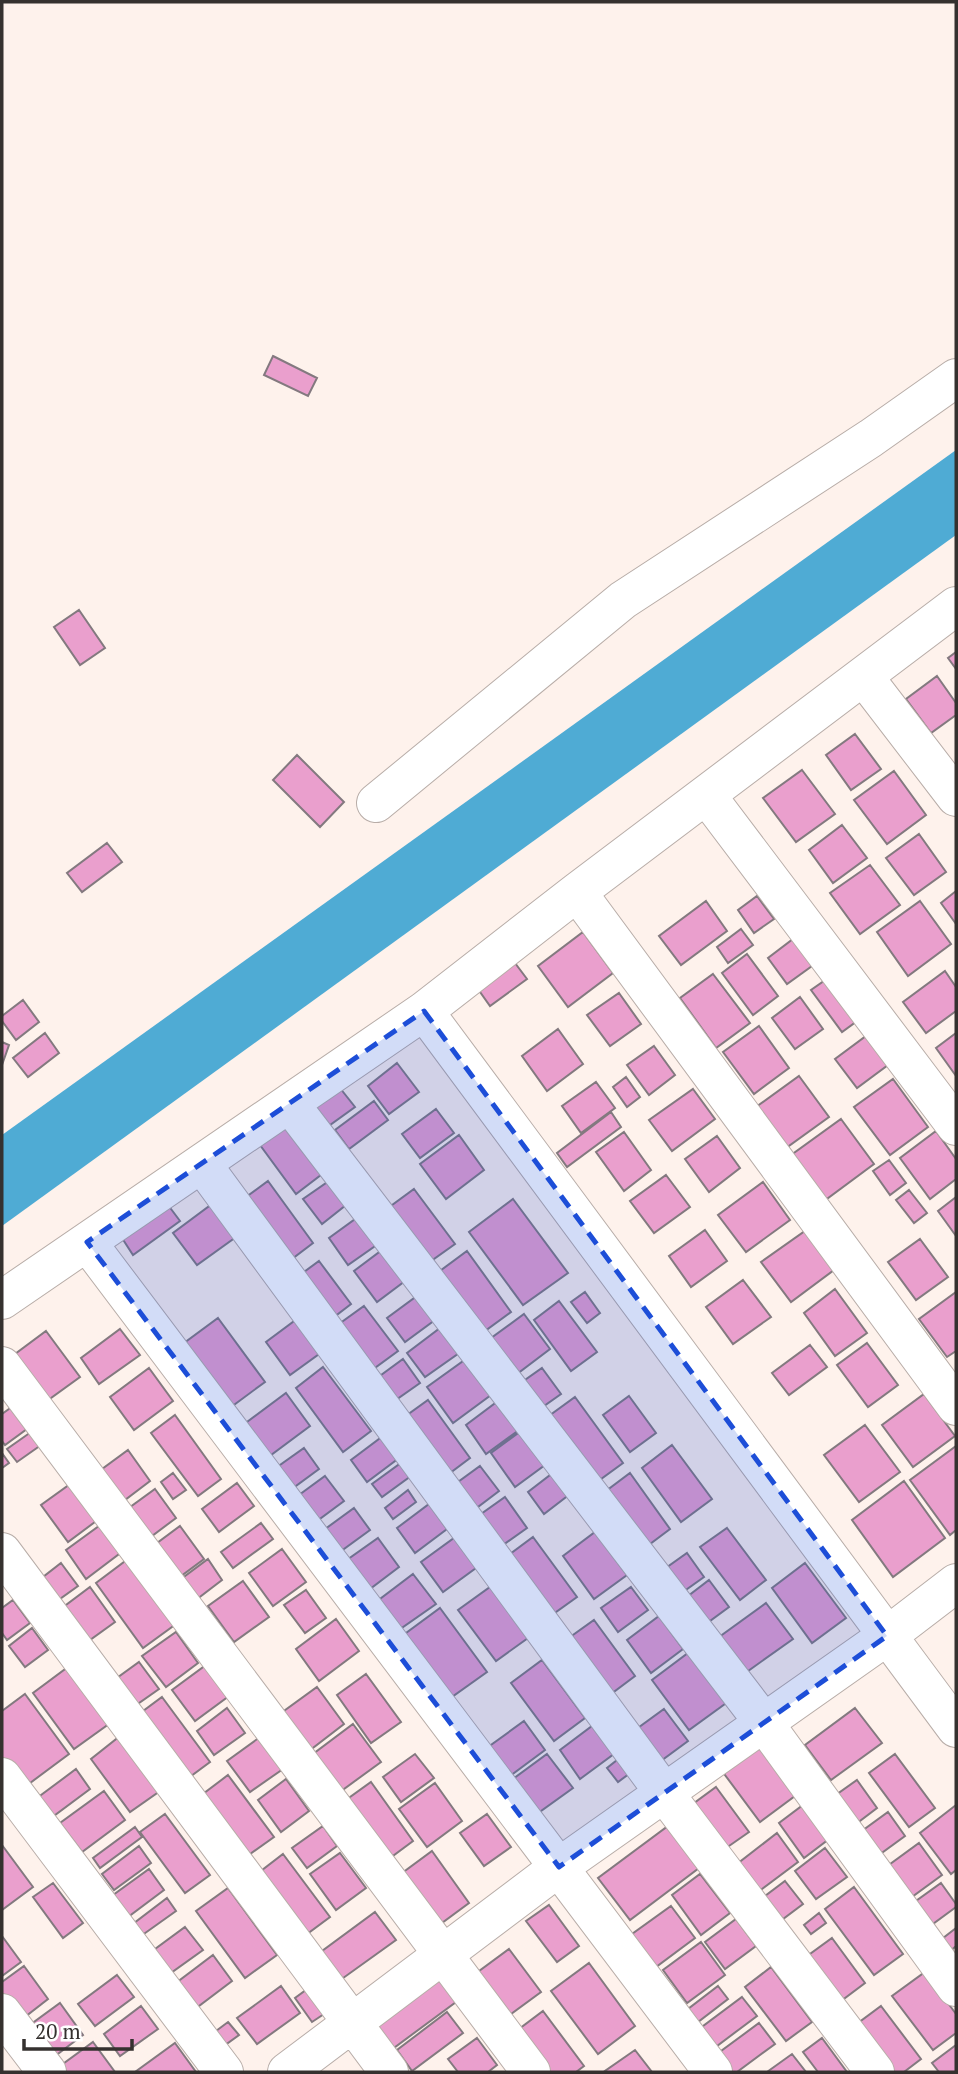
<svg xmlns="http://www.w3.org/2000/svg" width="958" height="2074" font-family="'PT Serif',serif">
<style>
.water{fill:#4fabd4}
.building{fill:#ea9fcd;stroke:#83797f;stroke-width:2}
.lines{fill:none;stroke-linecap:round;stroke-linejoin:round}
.street-casing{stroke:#b8ada8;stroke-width:40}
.street{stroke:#fff;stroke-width:38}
.marked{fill:#1d4ed8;fill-opacity:0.2;stroke:#1d4ed8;stroke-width:5;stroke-dasharray:14 9;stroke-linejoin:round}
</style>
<rect width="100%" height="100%" fill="#fef2ec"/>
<path class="water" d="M956 450V535L2 1226V1135Z"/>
<path class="building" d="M273 356 317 378 308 396 264 375Z
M79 610 105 648 80 665 54 627Z
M956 652V669L948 658Z
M937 676 956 703V715L931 733 906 699Z
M855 734 881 769 851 790 826 755Z
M297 755 344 802 320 827 273 780Z
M802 770 835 814 796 842 763 798Z
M894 771 926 815 887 844 854 800Z
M842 825 867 858 833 883 809 850Z
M919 834 946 872 914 895 886 858Z
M107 843 122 862 82 892 67 873Z
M870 865 900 905 860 934 830 893Z
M956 891V924L941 903Z
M757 896 774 919 754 933 738 910Z
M706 901 727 931 681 965 659 936Z
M920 901 951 944 908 976 877 932Z
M741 929 753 945 728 963 717 947Z
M583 932 613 973 568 1007 538 966Z
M793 939 812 966 787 984 768 958Z
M747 954 778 996 753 1015 722 973Z
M509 955 527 979 490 1006 473 982Z
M945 971 956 987V1011L926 1033 903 1002Z
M713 974 750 1023 716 1048 680 998Z
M834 974 864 1016 842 1032 811 990Z
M619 993 641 1024 610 1046 587 1015Z
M800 997 823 1029 795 1049 772 1018Z
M23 1000 39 1022 16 1040 2 1021V1016Z
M759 1026 789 1068 754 1094 723 1052Z
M558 1029 583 1064 547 1091 522 1056Z
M45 1033 59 1053 28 1077 13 1058Z
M956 1033V1076L936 1048Z
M866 1036 888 1065 857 1088 835 1059Z
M2 1042 9 1045 2 1065Z
M654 1046 675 1075 649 1095 627 1065Z
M397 1063 419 1092 389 1114 368 1086Z
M799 1076 829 1117 786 1148 756 1107Z
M626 1077 640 1097 627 1107 613 1087Z
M893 1079 928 1127 890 1155 854 1107Z
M596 1082 615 1108 581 1133 562 1106Z
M336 1083 355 1107 323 1130 305 1105Z
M693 1089 715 1119 672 1151 649 1120Z
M374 1101 388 1120 349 1149 335 1130Z
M436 1109 454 1133 420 1158 402 1134Z
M611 1112 621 1127 567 1167 557 1153Z
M295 1119 330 1168 296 1194 260 1145Z
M841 1119 874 1164 820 1204 787 1158Z
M936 1131 956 1159V1179L930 1199 900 1158Z
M624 1132 651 1170 624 1191 596 1152Z
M459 1135 484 1170 446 1199 420 1164Z
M717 1136 740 1168 709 1192 685 1159Z
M889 1160 906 1183 890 1195 873 1171Z
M666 1175 690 1207 654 1233 630 1201Z
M268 1181 313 1243 284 1265 238 1203Z
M329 1181 346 1205 322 1224 303 1199Z
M763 1182 790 1220 746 1252 718 1215Z
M414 1189 455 1244 424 1266 384 1211Z
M909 1190 927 1213 914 1223 896 1200Z
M956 1197V1236L938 1211Z
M513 1199 568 1273 523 1305 469 1232Z
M212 1204 236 1237 197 1265 173 1233Z
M168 1205 180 1221 133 1255 122 1238Z
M358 1217 378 1244 348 1265 329 1238Z
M705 1230 727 1261 691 1287 669 1256Z
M805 1231 834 1270 791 1302 761 1262Z
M920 1239 948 1277 916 1300 888 1262Z
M382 1250 405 1281 377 1302 354 1271Z
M467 1251 511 1312 474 1339 429 1279Z
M319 1261 351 1304 325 1324 293 1280Z
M743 1280 771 1317 733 1344 706 1307Z
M835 1289 867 1333 835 1356 804 1313Z
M585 1292 600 1313 587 1323 571 1302Z
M956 1292V1351L947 1357 919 1319Z
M421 1293 439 1317 405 1342 387 1318Z
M559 1301 597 1352 571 1371 534 1320Z
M364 1306 398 1351 372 1370 339 1324Z
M524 1314 550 1349 513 1377 487 1341Z
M301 1316 326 1349 290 1375 266 1342Z
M218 1318 265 1382 227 1410 180 1346Z
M444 1325 462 1351 425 1377 407 1353Z
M120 1329 140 1355 99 1384 81 1358Z
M46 1331 80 1377 44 1403 11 1357Z
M867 1343 898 1385 868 1407 837 1365Z
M810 1345 827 1367 789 1395 772 1373Z
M403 1359 420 1383 390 1404 373 1381Z
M466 1359 491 1395 453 1423 427 1387Z
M323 1367 371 1431 343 1452 296 1388Z
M149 1368 173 1401 134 1430 110 1397Z
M542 1368 561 1394 534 1413 515 1387Z
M286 1393 310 1426 267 1458 243 1425Z
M924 1394 955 1436 913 1467 882 1425Z
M629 1396 656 1433 630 1452 603 1415Z
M575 1397 623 1463 590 1487 542 1421Z
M428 1400 470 1458 446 1476 403 1418Z
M498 1401 519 1430 486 1454 466 1425Z
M16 1404 31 1426 5 1445 2 1441V1414Z
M175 1415 221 1479 198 1496 151 1433Z
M865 1425 900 1472 859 1502 824 1455Z
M521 1431 545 1465 515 1487 491 1453Z
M31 1432 41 1445 17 1462 7 1449Z
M383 1436 399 1458 367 1482 351 1460Z
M672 1445 712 1499 681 1522 642 1468Z
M956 1446V1530L950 1535 910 1480Z
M304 1448 319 1469 289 1491 273 1470Z
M128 1450 150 1481 121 1503 98 1472Z
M2 1453 9 1463 2 1468Z
M405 1460 415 1473 382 1497 372 1484Z
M480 1466 499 1491 466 1516 447 1490Z
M554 1472 570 1494 544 1514 528 1492Z
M173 1473 186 1490 173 1499 161 1482Z
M630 1473 670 1529 638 1553 598 1497Z
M325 1476 344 1501 317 1521 299 1495Z
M80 1477 107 1513 68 1542 41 1505Z
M904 1481 945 1538 893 1577 852 1520Z
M237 1483 254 1506 219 1532 202 1509Z
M155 1489 176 1518 144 1542 122 1513Z
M408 1490 416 1502 393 1519 385 1508Z
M505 1497 527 1528 496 1550 474 1519Z
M429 1504 447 1529 415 1553 397 1528Z
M354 1508 370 1530 337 1554 321 1532Z
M103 1523 123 1551 86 1579 66 1550Z
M261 1523 273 1539 233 1568 221 1552Z
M180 1526 204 1559 173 1582 149 1549Z
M727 1528 766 1580 740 1600 700 1547Z
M595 1532 627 1575 594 1599 563 1556Z
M533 1537 577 1597 549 1617 506 1557Z
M378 1538 399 1567 366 1592 344 1562Z
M454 1538 476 1568 443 1592 421 1562Z
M282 1549 306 1582 273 1606 249 1573Z
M687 1553 704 1577 673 1599 656 1575Z
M128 1559 176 1624 143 1648 96 1583Z
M208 1559 222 1580 184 1609 169 1588Z
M61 1563 78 1586 50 1606 34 1584Z
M805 1563 846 1618 812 1643 772 1588Z
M413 1574 436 1604 393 1634 372 1605Z
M709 1580 729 1607 699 1629 679 1603Z
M243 1581 269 1617 234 1642 208 1606Z
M90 1587 115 1622 83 1645 58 1611Z
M490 1587 528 1638 496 1661 458 1610Z
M631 1587 648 1610 618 1632 601 1608Z
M306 1590 326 1618 305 1633 284 1605Z
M13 1600 30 1623 7 1640 2 1633V1608Z
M766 1603 793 1639 741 1676 715 1640Z
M440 1608 487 1672 449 1699 402 1636Z
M659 1616 683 1649 651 1673 627 1640Z
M336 1619 359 1651 319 1681 296 1649Z
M594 1620 635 1676 607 1697 566 1640Z
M32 1628 48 1650 25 1667 9 1646Z
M176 1632 198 1663 166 1687 142 1656Z
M692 1650 729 1701 689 1730 652 1680Z
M542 1660 585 1718 554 1741 511 1683Z
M139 1662 159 1689 129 1710 110 1683Z
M72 1664 113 1721 74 1749 33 1693Z
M206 1665 229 1696 195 1721 172 1690Z
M366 1674 401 1722 371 1743 337 1695Z
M317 1687 344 1724 305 1754 277 1716Z
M25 1694 69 1754 22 1789 2 1761V1711Z
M162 1697 210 1762 179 1785 131 1720Z
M227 1708 245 1733 214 1755 197 1731Z
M855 1708 882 1743 831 1780 805 1745Z
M664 1709 688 1741 654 1766 631 1733Z
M600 1720 622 1748 580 1779 560 1750Z
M524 1721 545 1750 506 1779 484 1750Z
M353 1724 381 1762 333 1797 305 1760Z
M120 1736 160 1791 130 1812 91 1759Z
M260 1737 283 1769 250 1792 227 1761Z
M762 1742 799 1793 760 1822 722 1771Z
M626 1753 637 1768 618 1782 607 1768Z
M415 1754 434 1778 401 1802 383 1777Z
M547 1754 573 1788 527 1821 502 1787Z
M895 1754 935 1808 909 1827 869 1773Z
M76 1769 90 1789 47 1821 33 1801Z
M228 1775 274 1837 236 1864 191 1803Z
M286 1779 309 1811 281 1832 258 1800Z
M857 1780 877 1808 848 1830 826 1802Z
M371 1782 413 1841 382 1864 339 1805Z
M435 1783 462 1821 427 1847 399 1809Z
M716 1787 749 1832 719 1853 686 1809Z
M104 1791 125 1820 82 1852 60 1823Z
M803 1805 829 1839 804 1858 779 1823Z
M956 1805V1870L951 1874 920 1833Z
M888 1812 905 1836 872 1860 855 1836Z
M165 1814 210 1875 185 1893 140 1832Z
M487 1814 511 1847 484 1866 460 1833Z
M323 1826 337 1846 307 1868 292 1848Z
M668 1826 699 1868 630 1920 598 1878Z
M135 1827 142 1837 100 1868 93 1858Z
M777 1833 798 1862 758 1892 737 1864Z
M919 1843 942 1875 905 1902 882 1870Z
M2 1845 33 1887 2 1910Z
M139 1846 151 1863 114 1890 102 1874Z
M825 1848 847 1877 816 1899 795 1871Z
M432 1851 469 1903 431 1931 394 1879Z
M340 1853 366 1888 336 1910 310 1874Z
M283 1854 330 1917 303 1937 257 1874Z
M149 1869 164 1890 124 1920 109 1898Z
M700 1874 730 1913 701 1935 672 1895Z
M785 1881 803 1904 771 1928 753 1905Z
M53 1883 83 1923 63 1938 33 1897Z
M941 1883 956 1904V1907L926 1929 909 1906Z
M854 1887 903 1954 874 1975 825 1909Z
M228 1888 277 1955 245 1978 196 1911Z
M167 1898 176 1911 134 1941 125 1930Z
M549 1905 579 1946 557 1962 526 1921Z
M671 1906 695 1938 656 1967 632 1934Z
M375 1912 396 1940 339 1981 318 1954Z
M819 1913 826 1923 811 1934 804 1925Z
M736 1919 756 1946 725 1969 705 1942Z
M185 1927 203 1950 168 1975 151 1952Z
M956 1928V1946L947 1954 938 1942Z
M2 1936 21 1962 2 1976Z
M832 1938 865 1983 833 2007 799 1962Z
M701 1942 725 1975 687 2003 663 1970Z
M509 1949 541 1992 503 2020 471 1977Z
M213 1955 232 1981 191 2012 172 1986Z
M589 1963 635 2026 598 2054 551 1991Z
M24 1966 48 1999 21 2020 2 1994V1982Z
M771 1967 812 2022 786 2041 745 1987Z
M925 1972 956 2014V2033L933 2050 892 1996Z
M117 1975 134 1997 95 2026 78 2004Z
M437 1976 456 2002 383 2056 364 2030Z
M281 1986 300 2013 257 2044 237 2018Z
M718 1986 728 1999 698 2022 688 2009Z
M306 1990 324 2014 312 2022 295 1998Z
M742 1997 757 2016 705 2055 691 2035Z
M60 2003 83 2035 47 2062 23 2030Z
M141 2006 158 2029 120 2056 104 2034Z
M881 2006 921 2059 904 2072H888L854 2026Z
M543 2011 584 2066 576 2072H539L511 2035Z
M447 2012 463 2033 412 2071 397 2050Z
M228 2022 239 2035 214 2053 204 2040Z
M759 2023 775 2044 737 2072H731L717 2054Z
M477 2038 497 2065 488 2072H458L448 2059Z
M822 2038 847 2072H818L803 2052Z
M93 2042 115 2072H58L56 2069Z
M175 2043 196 2072H135Z
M956 2045V2072H939L932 2063Z
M635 2050 652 2072H606L605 2071Z
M792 2054 806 2072H767Z"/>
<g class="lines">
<defs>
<path id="street" d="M864 677 956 797
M707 796 956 1126
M376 803 623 600 871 438 956 378
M577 892 956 1406
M424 1011 956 1728
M290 1104 764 1723 956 1987
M202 1164 665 1794 875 2072
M87 1242 713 2072
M2 1300 424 1011 577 892 956 606
M2 1366 531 2072
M2 1552 389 2072
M2 1777 224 2072
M2 2013 47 2072
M287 2072 559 1867 887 1636 956 1583"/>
</defs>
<use href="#street" class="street-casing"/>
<use href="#street" class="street"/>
</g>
<path class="marked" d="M424 1011 887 1636 559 1867 87 1242Z"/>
<rect width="958" height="2074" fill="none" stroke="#35312f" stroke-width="7"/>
<path d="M24 2039v10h108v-10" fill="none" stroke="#35312f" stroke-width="3.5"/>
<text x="35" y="2039" font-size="21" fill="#35312f" stroke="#ffffff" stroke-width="5" paint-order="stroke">20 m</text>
</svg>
